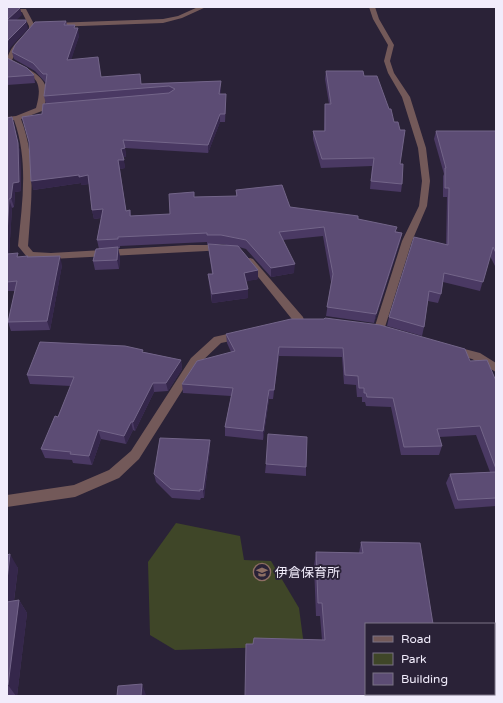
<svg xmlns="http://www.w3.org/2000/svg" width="503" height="703" font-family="'Varela Round','Noto Sans JP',sans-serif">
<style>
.green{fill:#3f4628}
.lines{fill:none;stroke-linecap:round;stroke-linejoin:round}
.minor{fill:#735959;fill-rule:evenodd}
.wall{fill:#4a3963}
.shaded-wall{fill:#35274b}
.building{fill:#5c4c74;stroke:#736589}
.labels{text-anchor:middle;stroke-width:4;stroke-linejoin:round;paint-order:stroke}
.near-poi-label{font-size:13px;fill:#f1ecfb;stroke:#2a2237;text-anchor:start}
</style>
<rect width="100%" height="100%" fill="#2a2237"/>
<path class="green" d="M176 523 240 536 244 560 271 561 299 608 304 646 175 650 150 635 148 562Z"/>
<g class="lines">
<path class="minor" d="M198 7H206L182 18 163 23 53 27 50 25 53 23 163 19 178 16Z
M369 7H375L379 19 394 45 390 61 394 73 410 97 426 148 430 181 427 206 412 241 385 327 393 329 394 332 393 335 389 336 375 332 374 329 402 241 419 206 422 181 418 148 402 97 388 73 384 61 388 45 373 19Z
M7 9H26L35 26V30L16 52 12 60C34 72 57 80 42 111L21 119C37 161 31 202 28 246L33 252 51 253 190 245H223L226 246 228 248 226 250 51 259 27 257 18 246C22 204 29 162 14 120L7 121V117L16 116 36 108C45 76 32 76 7 63 7 49 20 39 29 30V26L22 12 7 13Z
M250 258 253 259 303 317 304 320 303 323H295L247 263 245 261 247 259Z
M241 331 245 332 246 335 245 338 221 343 199 364 139 459 119 478 75 497 7 507V495L74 485 109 470 131 451 191 358 214 337Z
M453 346 480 353 496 363V372L472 359 449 353 448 350 449 347Z"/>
</g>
<path class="wall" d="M66 21 67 25 75 28 79 36 71 59 101 77 141 84 221 81 220 94 226 102 225 122H220L208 153 125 148 126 157H123L125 168 120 169 126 211 130 210 131 216 170 214 194 197 236 196V190L290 207 358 219 402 233 400 242 374 323 326 316 331 282 323 236 283 240 294 273 271 277 246 249 239 247 258 279 246 281 248 298 212 303 209 283 208 274H212L209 252 208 244 232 246 221 244H207V242L120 246V248H118L120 257 119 269 95 270 93 261 99 249 97 240 101 218 94 219 92 210 89 184 81 185V183L33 190 42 114 46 104 44 96 46 82H45L35 71 14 59 12 52Z
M7 58 34 75 35 83 7 85Z
M326 71 364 76 400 164 402 184 401 192 370 189 372 166 321 168 313 139V131H324L325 104H329L325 79Z
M7 118 14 126 20 152 21 191 15 192 14 207 12 208 9 254 19 257 28 256V257L62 265 50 330 11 331 8 322 15 291H7Z
M436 131H496V268L490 256 480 291 443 282 441 294 438 303 428 301 424 327 422 336 387 326 389 317 446 245 447 197H443V176L444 174 434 139Z
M226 334 470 361 496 381V506L455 509 446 483 450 474 490 472 476 435 439 437 442 446 439 455H401L391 407 366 406 365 402H362V397H357L356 385 344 384 342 357 279 356 273 399H269L263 440 225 436V427L231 396 183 393 182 384 231 352 227 343Z
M144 352 181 360 182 369 168 391 154 392 135 431 133 430 126 444 101 439 92 465 73 463 72 460 45 458 41 449 58 417 71 386 30 384 27 375Z
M210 449 204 498H201L200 500 172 498 156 482 154 474Z
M266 464 306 467V476L265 473Z
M361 542 420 543 366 694 322 640 320 616H316L314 566 316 552 359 553Z
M7 555 18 568 14 601 19 600 27 613 17 696H7Z"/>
<path class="shaded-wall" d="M20 8 22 15 9 27 7 20Z
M26 20 28 29 10 48 7 56V43L8 40Z
M78 28 79 36 69 67 67 60Z
M221 81V89L220 102 219 94Z
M220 114V122L208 153V145Z
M12 117 20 152 21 191 15 192 14 207 11 198Z
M125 148 126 157H123L121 149Z
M118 160H124L125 168 120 169Z
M79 175H88L90 184 81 185V183L33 190 31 181Z
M9 199 12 208 9 258 7 259V235Z
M103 209 105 217 94 219 92 210Z
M402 233 400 242 374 323 376 314Z
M118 247 120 257 119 269 117 260Z
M60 256 62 265 50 330 47 321Z
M295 264 294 273 271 277V268Z
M258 270V279L244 282V273Z
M248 289V298L212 303V294Z
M279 347V356L273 399 274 390Z
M181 360 182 369 168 391 166 383Z
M153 383 154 392 135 431 133 422Z
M269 390V399L263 440V431Z
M131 422 133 430 126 444 124 436Z
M98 430 101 439 92 465 89 456Z
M210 440V449L204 498 203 490Z
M10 554 18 568 12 615 7 606V580Z
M19 600 27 613 17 696H16L8 685Z
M142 684 146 695V696H141Z"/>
<path class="building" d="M7 7H20V8L7 20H26V22L8 40 7 43Z
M66 21 64 25H75L74 28H78L67 60 98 57 101 77 140 74 141 84 221 81 219 94H226L225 114H220L208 145 123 140 125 148 121 149 124 160H118L126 211 130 210V216L170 214 169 194 194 192V197L237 196 236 190 282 185 290 207 358 216V219L397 227 395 232 402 233 376 314 327 307 333 274 324 227 279 232 295 264 271 268 246 240 221 235H207V233L118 237V239L97 240 103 209 92 210 88 175 79 177V175L31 181 29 142 22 117 42 114 43 104 169 93 175 89 169 86 44 96 47 74H43L33 63 12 52 15 45 35 22Z
M7 58 27 68 34 75 7 77Z
M326 71H363L364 76H377L389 109H391L394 122H398L400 130H405L400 164H403L402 184 371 181 374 158 322 159 313 131H325V104H331Z
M12 117 18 143 19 182 13 183 11 198 9 199 7 235V118Z
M436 131H496V253L493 247 483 282 444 273 441 294 429 291 424 327 389 317 414 237 448 245 449 188H445V168H446Z
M208 244 238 246 258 270 244 273 248 289 212 294 208 274H213Z
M118 247 117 260 93 261 96 249Z
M18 253 17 257 28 256 27 257 60 256 47 321 8 322 17 281 7 282V254Z
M325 318 380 325 465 349 470 361 487 360 496 381V469L480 426 437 429 442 446 404 447 393 398 367 397 366 393H364V388H359L358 376 345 375 343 348 279 347 274 390H269L263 431 225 427 233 388 182 384 197 361 235 351 226 334 291 319H324Z
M40 342 125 346 143 350 142 352 181 360 166 383H153L133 422H131L124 436 98 430 89 456 70 454 71 452 41 449 55 416 58 417 74 377 27 375Z
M268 434 307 437 306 467 266 464Z
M160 438 210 440 203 490 200 489V491L171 489 154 474Z
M496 472V498L458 500 450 474Z
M361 542 420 543 433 624H366V694H444V696H245L246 644H253L254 638 325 640 322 603H318L316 552 363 553Z
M10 554 7 580V555Z
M19 600 8 685 7 686V602Z
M142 684 141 696H117L118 686Z"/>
<defs>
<symbol id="school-ring" viewBox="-11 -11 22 22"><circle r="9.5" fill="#2a2237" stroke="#8d6e63" stroke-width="1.5"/><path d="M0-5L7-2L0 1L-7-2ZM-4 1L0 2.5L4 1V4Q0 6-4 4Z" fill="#8d6e63"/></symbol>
</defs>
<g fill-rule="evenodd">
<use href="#school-ring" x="252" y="562" width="20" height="20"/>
</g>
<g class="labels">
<g class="near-poi-label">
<text x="275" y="577">伊倉保育所</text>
</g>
</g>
<rect width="503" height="703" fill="none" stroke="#f1ecfb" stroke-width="16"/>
<rect x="365" y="623" width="130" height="72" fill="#2a2237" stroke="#7a7385"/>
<rect x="373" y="636" width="20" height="6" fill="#735959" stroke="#7a7385"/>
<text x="401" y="643" font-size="12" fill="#f1ecfb">Road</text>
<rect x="373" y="653" width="20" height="12" fill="#3f4628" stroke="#7a7385"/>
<text x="401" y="663" font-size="12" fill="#f1ecfb">Park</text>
<rect x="373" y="673" width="20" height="12" fill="#5c4c74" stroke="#7a7385"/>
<text x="401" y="683" font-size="12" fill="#f1ecfb">Building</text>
</svg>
